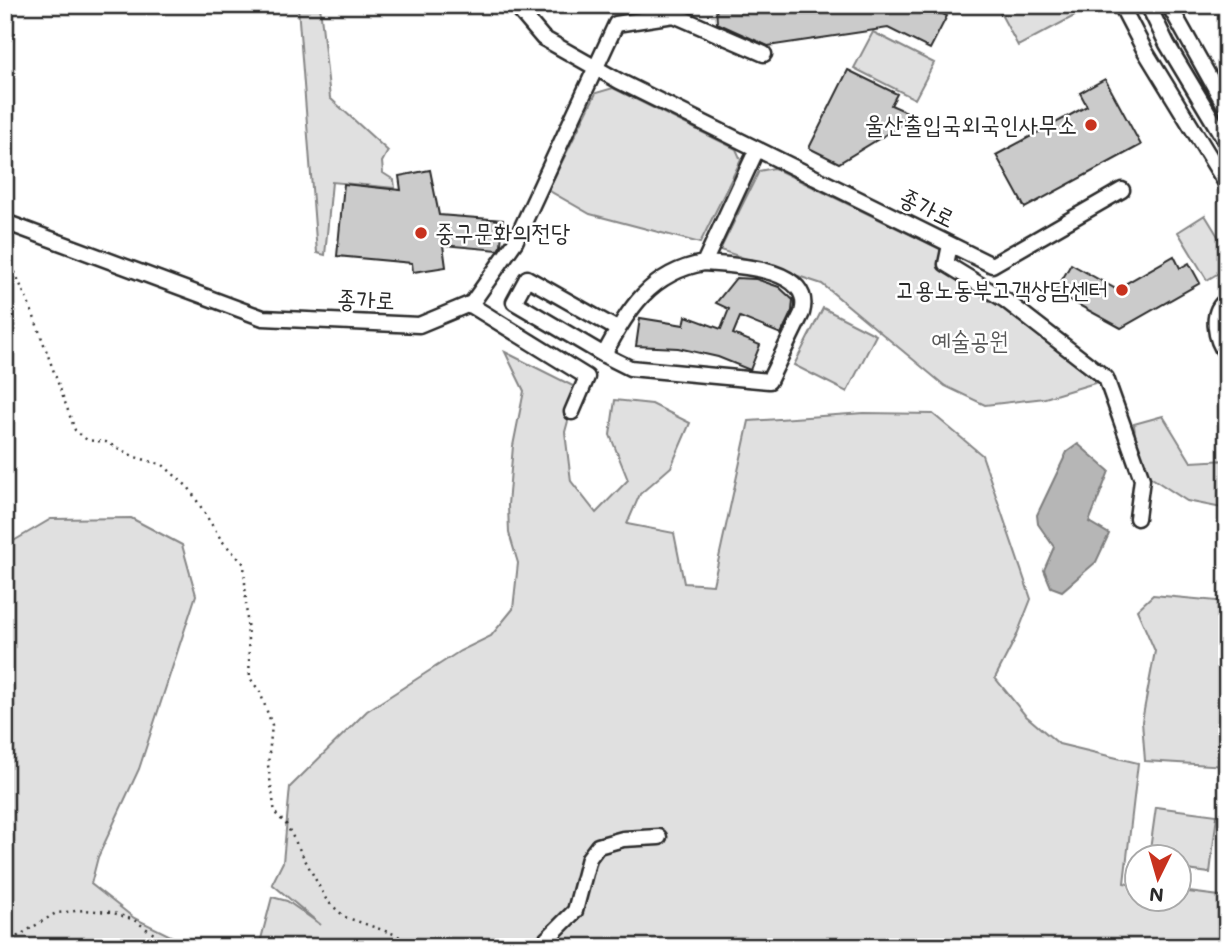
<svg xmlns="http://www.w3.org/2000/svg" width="1232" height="952" font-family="Mali,'Poor Story',sans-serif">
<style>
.green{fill:#e0e0e0;stroke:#868686;stroke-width:2}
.water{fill:#b6b6b6;stroke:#7e7e7e;stroke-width:2}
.building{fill:#cbcbcb;stroke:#2b2b2b;stroke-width:2}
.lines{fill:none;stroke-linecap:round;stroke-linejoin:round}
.minor-casing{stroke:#2b2b2b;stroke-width:19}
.path{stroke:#2b2b2b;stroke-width:2.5;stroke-dasharray:2 5;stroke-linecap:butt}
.minor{stroke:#fff;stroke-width:14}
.poi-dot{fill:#c8321e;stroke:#fff;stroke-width:2.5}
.labels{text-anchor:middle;stroke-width:5;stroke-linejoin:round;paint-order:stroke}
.poi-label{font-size:24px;fill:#2b2b2b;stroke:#fff;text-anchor:end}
.street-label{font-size:24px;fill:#2b2b2b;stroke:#fff}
.park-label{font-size:24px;fill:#585858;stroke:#fff}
</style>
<rect width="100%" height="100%" fill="#fff"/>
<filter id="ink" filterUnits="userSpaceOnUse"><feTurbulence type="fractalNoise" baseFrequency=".0143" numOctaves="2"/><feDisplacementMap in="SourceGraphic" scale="14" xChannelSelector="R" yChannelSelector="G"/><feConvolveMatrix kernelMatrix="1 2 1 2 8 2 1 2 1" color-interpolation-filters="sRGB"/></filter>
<g filter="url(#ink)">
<path class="green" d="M996 5H1076L1080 13 1018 46Z
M320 6 330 98 388 151 382 162 383 173 394 180 395 188 332 182 325 255 317 253 298 7Z
M873 32 934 63 915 99 854 68Z
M613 88 736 149 741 160 700 243 590 214 548 190 596 93Z
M774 168 940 249V261L1005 304 1098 382 1045 398 985 405 945 386 822 284 720 250 759 171Z
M1205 215 1227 251V268L1207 280 1178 232Z
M823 308 876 335 847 392 794 365Z
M505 352 577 388 565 432 571 481 596 513 628 480 610 435 615 400 652 404 690 423 671 467 640 494 627 524 674 533 684 583 713 585 749 421 864 413 933 414 982 455 1031 599 1016 637 995 678 1025 715 1059 744 1138 763 1124 883 1137 886 1138 900H1180V891L1227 897V947H252L260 943 272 897 287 901 321 925 272 884 283 862 290 787 367 711 460 651 491 636 513 609 518 563 509 533 508 505 513 446 524 391Z
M1163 416 1191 462 1227 460V509L1187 501 1138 469 1134 424Z
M131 518 182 545 196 595 139 769 98 857 91 884 134 918 193 947H5V546L51 519Z
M1153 595 1217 601 1227 595V766L1145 761 1142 721 1155 651 1137 610Z
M1156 807 1217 815 1210 873 1180 869V858L1149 857Z"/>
<path class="water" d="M1078 444 1109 471 1089 522 1109 534 1096 562 1062 591 1051 587 1044 570 1054 547 1038 524 1037 515 1067 452Z"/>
<path class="building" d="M716 5H924L947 16 930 49 888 28 768 46 717 23Z
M848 70 897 94 891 105 907 112 903 124 839 163 809 148Z
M1105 79 1141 145 1025 208 996 155 1087 106 1080 93Z
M430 170 439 215 503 220 501 245 498 250 443 245 446 267 413 272 412 263 337 256 344 184 401 190 399 176Z
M1174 256 1180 268 1189 263 1200 283 1121 328 1055 292 1071 264 1116 289Z
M736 278 756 279 779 287 793 300 792 311 781 334 740 317 733 334 760 345 750 370 718 357 678 348 636 346 640 318 684 325 686 316 721 329 729 309 716 303Z"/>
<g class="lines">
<defs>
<path id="minor" d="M515 5 543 38 619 81 992 265 1122 190
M1121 5 1145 51 1227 185
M1148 5 1167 44 1227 144
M1169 5 1227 109
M5 222 263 318 419 325 472 303 515 242 616 24 674 15 764 54
M950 245 946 264 1005 300 1106 378 1142 479 1137 518
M704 263C732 265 815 267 802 313L769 381 630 368 604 355C627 310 651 272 704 263L757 149
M1227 300C1209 311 1215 340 1227 355
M469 304 587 377 572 412
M604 355 514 302 527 278 617 329
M539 947 575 911 589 858 598 846 623 839 659 837"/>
</defs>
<use href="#minor" class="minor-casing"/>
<path class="path" d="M5 262 14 270 33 314 75 430 87 440 106 442 135 457 163 465 189 488 222 541 244 564 250 678 260 692 272 725 268 765 275 813 286 824 327 901 345 917 394 934 406 940 409 947
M5 944 56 913 84 910 111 912 134 920 161 939 181 947"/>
<use href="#minor" class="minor"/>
</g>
</g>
<g class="poi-dot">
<circle cx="1091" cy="125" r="7"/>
<circle cx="421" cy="233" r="7"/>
<circle cx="1122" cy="290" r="7"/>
</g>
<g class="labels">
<g class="poi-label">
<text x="1077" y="133">울산출입국외국인사무소</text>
<text x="435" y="241" text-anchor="start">중구문화의전당</text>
<text x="1108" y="298">고용노동부고객상담센터</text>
</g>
<g class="street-label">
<text transform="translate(927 208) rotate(26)" y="8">종가로</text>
<text transform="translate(366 300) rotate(2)" y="8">종가로</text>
</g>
<g class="park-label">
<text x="970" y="349">예술공원</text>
</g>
</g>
<rect width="1232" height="952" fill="none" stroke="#fff" stroke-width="28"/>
<rect x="14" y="14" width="1204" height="924" fill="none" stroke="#2b2b2b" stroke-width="2.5" filter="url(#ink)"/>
<g transform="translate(1158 878) rotate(185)"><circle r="33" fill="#ffffff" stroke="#aaaaaa" stroke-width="2"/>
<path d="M0-5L12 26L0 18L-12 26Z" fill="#c8321e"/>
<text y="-10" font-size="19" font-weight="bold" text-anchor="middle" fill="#2b2b2b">N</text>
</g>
</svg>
